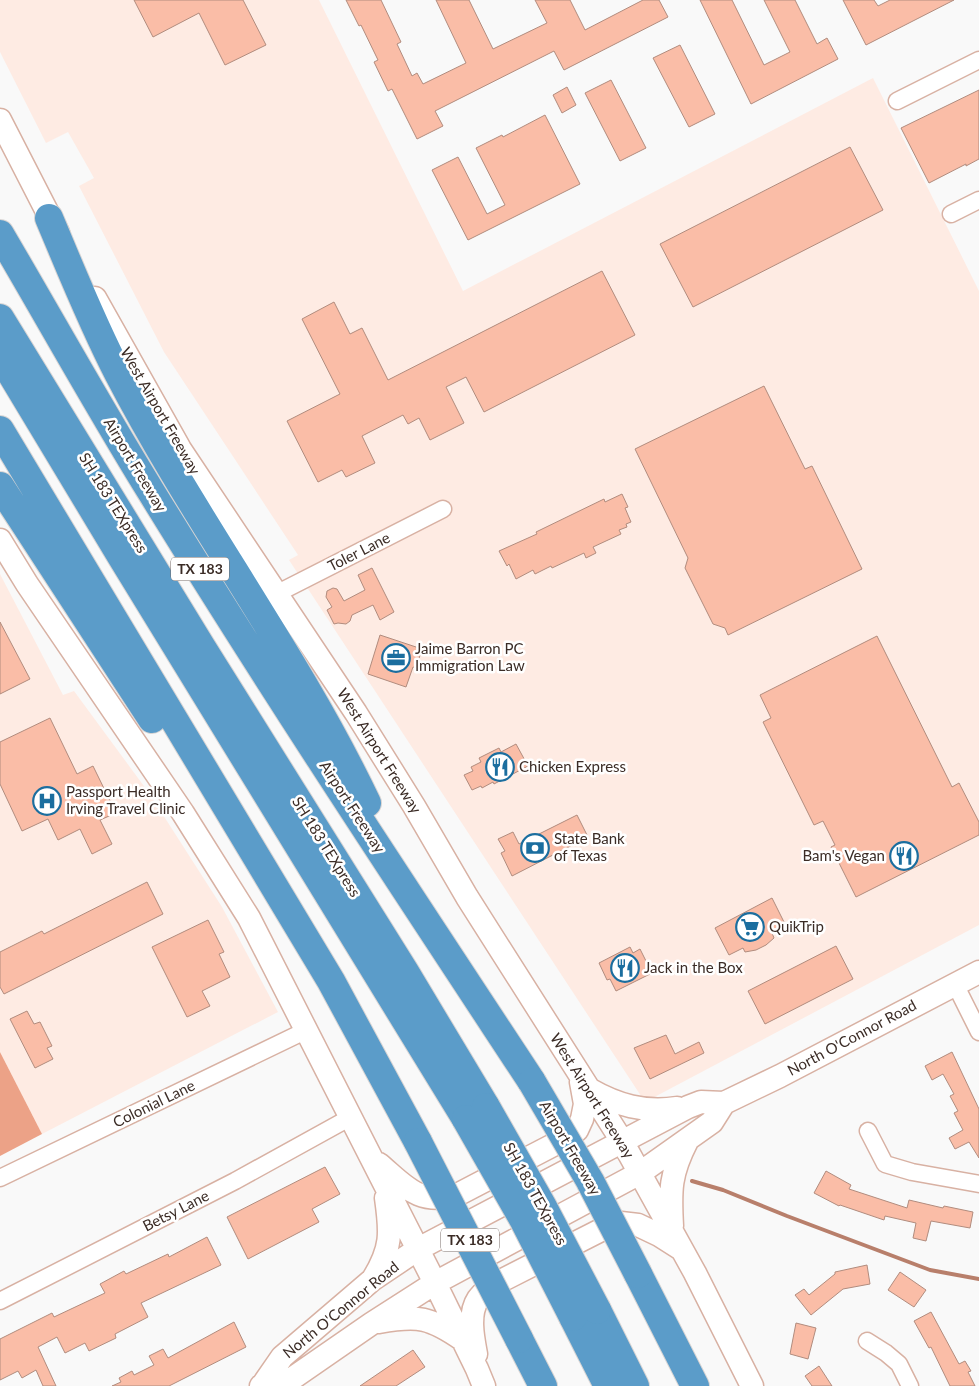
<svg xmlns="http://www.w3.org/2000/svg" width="979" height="1386" font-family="Lato,sans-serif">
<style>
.built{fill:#feebe3}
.forest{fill:#eca287}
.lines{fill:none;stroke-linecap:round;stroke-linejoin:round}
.stream{stroke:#b87f6b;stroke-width:4}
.building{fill:#fabda7;stroke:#b18c7e}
.minor-casing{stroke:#d8b1a3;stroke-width:19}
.secondary-casing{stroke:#d8b1a3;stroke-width:25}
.motorway-casing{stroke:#d8d5d4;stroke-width:30}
.minor{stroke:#fff;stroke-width:16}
.secondary{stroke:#fff;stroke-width:22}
.motorway{stroke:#5b9cc9;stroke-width:28}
.motorway-bridge-casing{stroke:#d8d5d4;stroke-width:30;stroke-linecap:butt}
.motorway-bridge{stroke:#5b9cc9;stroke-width:28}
.labels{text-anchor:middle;stroke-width:5;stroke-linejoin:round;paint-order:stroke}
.shield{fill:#fff;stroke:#766b67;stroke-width:1}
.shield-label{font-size:14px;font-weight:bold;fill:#3b2c26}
.street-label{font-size:15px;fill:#3b2c26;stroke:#fff}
.poi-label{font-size:15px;fill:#3b2c26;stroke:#fff;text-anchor:start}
</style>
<rect width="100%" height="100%" fill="#f9f9f9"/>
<path class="built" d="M0 0H319L463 291 873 78 979 291V925L645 1102 289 560 298 555 164 352 79 186 94 178 68 132 46 143 0 52Z
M0 574 63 695 74 691 149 793 222 907 278 1012 42 1134 0 1052Z"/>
<path class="forest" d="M0 1052 42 1134 0 1156Z"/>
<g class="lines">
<path class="stream" d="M692 1181 723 1190 787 1216 930 1270 979 1279"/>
</g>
<path class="building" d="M134 0H243L266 45 225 65 199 13 153 37Z
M346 0H381L401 42 397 44 412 76 417 73 423 84 466 63 436 0H469L493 49 547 23 535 0H570L585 30 643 0H659L668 17 564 70 554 51 435 111 443 126 417 139 392 89 388 91 374 62 378 60 361 25 359 26Z
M700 0H732L764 65 790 52 764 0H795L817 44 827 38 838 59 751 104Z
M843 0H874L878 6 890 0H954L866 45Z
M680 45 715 114 689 127 653 58Z
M611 80 646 148 620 161 585 93Z
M567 87 576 105 562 113 553 95Z
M979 90V159L966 166V164L929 183 901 128Z
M545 115 580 184 468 240 432 170 458 157 487 214 505 205 476 148 502 135 503 137Z
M850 147 883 210 693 307 660 244Z
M602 271 635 335 484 412 466 377 446 387 464 423 430 440 419 418 408 424 403 415 362 436 375 463 346 477 342 470 318 482 287 421 340 394 302 319 334 302 350 334 362 328 388 380Z
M764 386 805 469 812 466 862 569 728 635 725 628 713 624 685 568 688 558 635 449Z
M622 494 628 507 625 508 631 522 626 524 627 527 619 530 621 534 593 547 596 553 586 558 584 553 552 568 551 566 535 574 533 570 516 579 509 564 507 566 499 551 537 534 536 532 604 499 605 502Z
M372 568 394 612 380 620 373 605 352 615 350 621 346 624 338 623 334 624 327 610 332 607 326 597 327 591 333 588 337 589 344 601 365 590 358 575Z
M0 622 30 679 0 694Z
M380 635 422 649 416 668 413 667 406 687 368 674Z
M877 636 952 787 959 783 979 822V835L856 897 831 847 835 845 823 821 814 825 763 722 771 718 760 695Z
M50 718 77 774 93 766 116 813 100 820 112 844 92 854 80 829 58 840 48 819 22 831 0 784V742Z
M516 744 528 766 494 784 493 782 482 788 481 786 472 790 464 775 473 771 471 767 481 762 479 758 499 748 501 752Z
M577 815 588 837 512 876 501 853 505 851 498 839 513 832 519 844Z
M147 882 163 914 4 994 0 987V952L42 931 44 934Z
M772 898 786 926 772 933 774 938 766 945 756 950 745 952 743 948 729 955 715 928Z
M208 920 224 952 219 954 230 977 202 991 210 1006 187 1017 152 947Z
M836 946 853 979 765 1024 748 991Z
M630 947 633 953 640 949 652 973 616 991 610 979 607 980 599 963Z
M27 1011 34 1024 40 1022 52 1046 47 1048 53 1059 35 1068 10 1019Z
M666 1035 675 1054 699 1042 704 1053 650 1079 634 1048Z
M952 1052 979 1109V1158L969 1142 955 1149 949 1138 963 1130 954 1113 958 1111 950 1096 954 1094 943 1074 932 1080 925 1066Z
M325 1167 340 1194 312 1209 319 1222 248 1259 227 1217Z
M826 1171 851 1185 849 1189 907 1208 909 1200 943 1208 944 1206 973 1212 970 1228 931 1221 926 1241 913 1238 916 1223 885 1216 884 1220 840 1205 839 1206 814 1193Z
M207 1237 221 1265 141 1303 148 1317 115 1334 116 1338 89 1351 85 1343 65 1353 57 1337 38 1347 56 1386H43L36 1370 22 1378 18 1371 0 1380V1339L52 1313 54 1317 105 1293 100 1284 124 1271 126 1274 168 1254 169 1257Z
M867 1265 870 1284 843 1289 811 1315 795 1295 804 1289 809 1295 835 1274V1272Z
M900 1272 926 1290 914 1307 888 1290Z
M931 1312 959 1364 965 1361 971 1371 968 1372 975 1386H950L931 1347 929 1348 914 1321Z
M234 1322 246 1347 169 1386H112L121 1382 119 1378 132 1371 134 1375 154 1365 149 1356 163 1349 168 1358Z
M796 1323 816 1328 808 1359 790 1354Z
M413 1350 425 1367 396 1386H360Z
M819 1366 832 1386H812L805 1376Z"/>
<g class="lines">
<defs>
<path id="minor" d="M897 101 979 60
M951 214 979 200
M276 594 443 509
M955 984 979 1032
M868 1131 885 1164 912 1172 979 1184
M0 1178 307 1030
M0 1301 235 1181 351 1117
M867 1341 886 1353 899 1364 910 1386"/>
<path id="secondary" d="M0 120 58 233
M95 298 180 449 356 713 414 806 467 897 622 1141 695 1273 752 1386
M0 540 27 584 183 813 249 918 435 1283 477 1369 484 1386
M589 1089C617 1105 644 1113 677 1108
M379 1164C406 1187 418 1205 457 1195L559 1142 577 1130 582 1119 585 1104 581 1082
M672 1226C670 1190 670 1174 687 1141
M373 1279C392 1248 391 1233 386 1198
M379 1322C418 1315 430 1317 463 1340
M476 1354C473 1338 468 1314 478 1299 481 1295 485 1291 489 1287L601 1230 621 1223 638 1225 659 1235 681 1249
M261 1386 290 1380 371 1324 435 1283 640 1173 712 1122 724 1103
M262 1386 282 1357 372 1280 418 1249 688 1107 701 1102 724 1103 780 1076 979 972"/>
<path id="motorway" d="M49 218C71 270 92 323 118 373 194 520 296 654 367 803
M0 234C50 319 98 406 150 490 273 690 403 886 532 1082
M0 318 201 646 405 972 486 1107
M0 355 121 556 466 1119
M0 430 331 981 418 1142
M0 486 152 719
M638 1274 695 1386
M597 1310 635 1386
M573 1317 608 1386
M519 1339 543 1386"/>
</defs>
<use href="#minor" class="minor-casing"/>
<use href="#secondary" class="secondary-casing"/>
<use href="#motorway" class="motorway-casing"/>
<use href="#minor" class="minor"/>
<use href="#secondary" class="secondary"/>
<use href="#motorway" class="motorway"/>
<defs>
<path id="motorway-bridge" d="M532 1082 590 1181 638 1274
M486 1107 543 1207 597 1310
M466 1119 523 1219 573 1317
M418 1142 519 1339"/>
</defs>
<use href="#motorway-bridge" class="motorway-bridge-casing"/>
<use href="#motorway-bridge" class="motorway-bridge"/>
</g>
<defs>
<symbol id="office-ring" viewBox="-11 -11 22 22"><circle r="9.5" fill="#fff" stroke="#1b6e9f" stroke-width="1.5"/><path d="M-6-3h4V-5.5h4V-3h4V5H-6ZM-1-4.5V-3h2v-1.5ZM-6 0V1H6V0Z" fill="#1b6e9f"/></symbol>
<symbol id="restaurant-ring" viewBox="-11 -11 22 22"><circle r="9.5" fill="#fff" stroke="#1b6e9f" stroke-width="1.5"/><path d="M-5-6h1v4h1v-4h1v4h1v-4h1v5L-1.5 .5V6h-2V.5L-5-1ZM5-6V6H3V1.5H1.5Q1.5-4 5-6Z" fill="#1b6e9f"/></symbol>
<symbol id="hospital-ring" viewBox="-11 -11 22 22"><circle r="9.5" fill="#fff" stroke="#1b6e9f" stroke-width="1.5"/><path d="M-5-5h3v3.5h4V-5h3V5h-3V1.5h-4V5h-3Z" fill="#1b6e9f"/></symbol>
<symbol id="bank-ring" viewBox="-11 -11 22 22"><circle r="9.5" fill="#fff" stroke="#1b6e9f" stroke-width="1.5"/><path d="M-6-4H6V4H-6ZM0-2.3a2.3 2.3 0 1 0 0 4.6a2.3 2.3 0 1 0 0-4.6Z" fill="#1b6e9f"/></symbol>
<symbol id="supermarket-ring" viewBox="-11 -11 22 22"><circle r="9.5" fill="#fff" stroke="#1b6e9f" stroke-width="1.5"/><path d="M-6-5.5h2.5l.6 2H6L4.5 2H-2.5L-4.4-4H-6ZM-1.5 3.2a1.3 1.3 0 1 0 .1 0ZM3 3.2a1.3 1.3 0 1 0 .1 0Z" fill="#1b6e9f"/></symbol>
</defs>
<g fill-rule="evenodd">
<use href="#office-ring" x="380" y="642" width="32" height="32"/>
<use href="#restaurant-ring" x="484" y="751" width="32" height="32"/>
<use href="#hospital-ring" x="31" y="785" width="32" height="32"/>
<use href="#bank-ring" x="519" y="832" width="32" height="32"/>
<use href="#restaurant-ring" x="888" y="840" width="32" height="32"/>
<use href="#supermarket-ring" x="734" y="911" width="32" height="32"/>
<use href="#restaurant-ring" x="609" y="952" width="32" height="32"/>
</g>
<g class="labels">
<g class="shield">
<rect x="171" y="557.5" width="58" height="23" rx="4"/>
<rect x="441" y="1228.5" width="58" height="23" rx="4"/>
</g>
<g class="shield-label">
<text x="200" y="574">TX 183</text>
<text x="470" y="1245">TX 183</text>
</g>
<g class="street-label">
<text transform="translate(160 411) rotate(60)" y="5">West Airport Freeway</text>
<text transform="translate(135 465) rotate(59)" y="5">Airport Freeway</text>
<text transform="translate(113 503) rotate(58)" y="5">SH 183 TEXpress</text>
<text transform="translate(359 552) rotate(-27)" y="5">Toler Lane</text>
<text transform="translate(379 751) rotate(58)" y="5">West Airport Freeway</text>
<text transform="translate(352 807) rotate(57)" y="5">Airport Freeway</text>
<text transform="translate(326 847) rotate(58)" y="5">SH 183 TEXpress</text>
<text transform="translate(852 1038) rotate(-28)" y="5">North O'Connor Road</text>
<text transform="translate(592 1096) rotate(58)" y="5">West Airport Freeway</text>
<text transform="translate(154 1104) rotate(-26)" y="5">Colonial Lane</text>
<text transform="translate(570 1148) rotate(60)" y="5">Airport Freeway</text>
<text transform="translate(535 1194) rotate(61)" y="5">SH 183 TEXpress</text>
<text transform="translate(176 1211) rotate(-27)" y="5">Betsy Lane</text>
<text transform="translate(341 1310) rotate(-39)" y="5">North O'Connor Road</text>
</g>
<g class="poi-label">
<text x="415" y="654">Jaime Barron PC<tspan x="415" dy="17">Immigration Law</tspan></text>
<text x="519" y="772">Chicken Express</text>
<text x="66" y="797">Passport Health<tspan x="66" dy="17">Irving Travel Clinic</tspan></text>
<text x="554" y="844">State Bank<tspan x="554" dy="17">of Texas</tspan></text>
<text x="885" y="861" text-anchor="end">Bam's Vegan</text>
<text x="769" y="932">QuikTrip</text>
<text x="644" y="973">Jack in the Box</text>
</g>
</g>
</svg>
